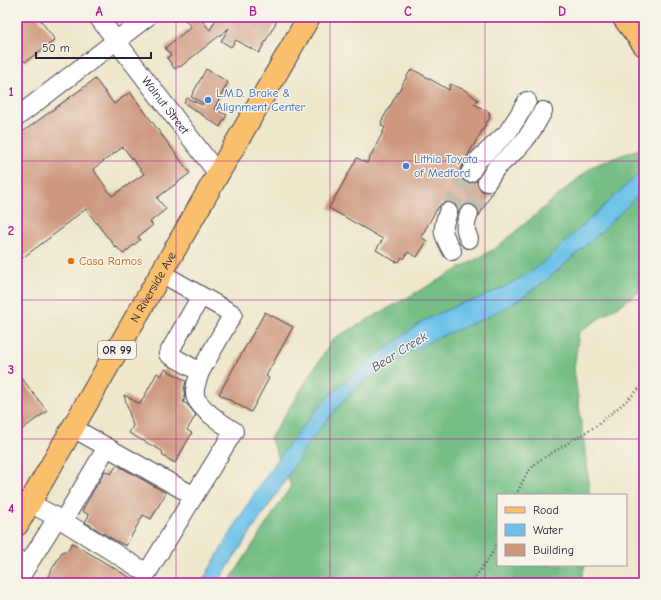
<svg xmlns="http://www.w3.org/2000/svg" width="661" height="600" font-family="'Comic Neue',sans-serif">
<style>
.forest{fill:#74be85;stroke:#4b7060}
.water{fill:#6dc2e9;stroke:#487292}
.building{fill:#cd987e;fill-rule:evenodd}
.lines{fill:none;stroke-linecap:round;stroke-linejoin:round}
.minor-tunnel{stroke:#c5c0ae;stroke-width:18;stroke-dasharray:18 9;stroke-linecap:butt}
.minor-casing{stroke:#414051;stroke-width:20}
.major-casing{stroke:#414051;stroke-width:24}
.path{stroke:#414051;stroke-width:2.5;stroke-dasharray:1 3;stroke-linecap:butt}
.minor{stroke:#fff;stroke-width:18}
.major{stroke:#f9bf6d;stroke-width:22}
.grid{fill:none;stroke:#b5179e;stroke-width:1;stroke-opacity:0.55}
.shop-dot{fill:#3f7fe0;stroke:#f7f3e8;stroke-width:1.5}
.food-dot{fill:#e8710a;stroke:#f7f3e8;stroke-width:1.5}
.labels{text-anchor:middle;stroke-width:3;stroke-linejoin:round;paint-order:stroke}
.shield{fill:#f7f3e8;stroke:#62616f;stroke-width:1}
.shield-label{font-size:11px;font-weight:bold;fill:#22223b}
.shop-label{font-size:12px;fill:#366cbe;stroke:#f7f3e8;text-anchor:start}
.street-label{font-size:12px;fill:#22223b;stroke:#f7f3e8}
.food-label{font-size:12px;fill:#c56008;stroke:#f7f3e8;text-anchor:start}
.water-label{font-size:13px;font-style:italic;fill:#38526f;stroke:#f7f3e8}
.neatline{fill:none;stroke:#b5179e;stroke-width:1.5}
.grid-label{font-size:13px;text-anchor:middle;font-weight:bold;fill:#b5179e}
</style>
<rect width="100%" height="100%" fill="#f7f3e8"/>
<filter id="ink" filterUnits="userSpaceOnUse"><feTurbulence type="fractalNoise" baseFrequency=".025" numOctaves="2"/><feDisplacementMap in="SourceGraphic" scale="8" xChannelSelector="R" yChannelSelector="G"/><feConvolveMatrix kernelMatrix="1 2 1 2 8 2 1 2 1" color-interpolation-filters="sRGB"/></filter>
<filter id="wash" filterUnits="userSpaceOnUse"><feTurbulence type="fractalNoise" baseFrequency=".012" numOctaves="4" result="noise"/><feDisplacementMap in="SourceGraphic" scale="16" xChannelSelector="R" yChannelSelector="G"/><feGaussianBlur stdDeviation="0.9" result="paint"/><feColorMatrix in="noise" values="0 0 0 0 0 0 0 0 0 0 0 0 0 0 0 0 0 1.4 0 .05"/><feComposite in="paint" operator="in"/></filter>
<g filter="url(#wash)">
<rect width="100%" height="100%" fill="#eee7cb"/>
<path class="forest" d="M644 147V289L579 332 574 368 589 481V495H498V565H585L580 583H228L291 486 270 438 333 339 496 248 593 166Z"/>
<path class="water" d="M644 170V189L602 231 548 279 514 303 483 319 432 340 392 364 364 382 346 398 327 420 307 445 282 486 232 560 218 583H201L257 489 286 448 323 402 338 388 373 358 423 321 462 303 475 300 506 286 534 270 551 256 566 241 631 181Z"/>
<g id="blocks">
<path class="building" d="M17 17H38L55 40 25 62 17 51Z
M183 17H199L210 30 217 17H279L259 53 236 40 231 47 221 41 229 28 180 67 179 66 175 69 167 58 171 55 165 48 191 27Z
M206 69 228 82 214 109 227 115 220 127 184 103 187 98 202 105 203 103 191 97Z
M412 70H414L449 90 450 84 465 90 478 100 474 104 489 112V113L490 114 489 116 490 117 461 167 460 173 461 178 465 182 470 183 474 182 477 181 478 186 482 191 487 192 491 191 494 189 479 216V212L477 208 472 204H467L463 206 458 213V210L456 205 452 202H446L441 204 439 207H438L421 237 427 241 417 257 408 252 404 259 402 257 399 262 396 261V262L376 250 383 239 329 208 357 158 367 163 385 128 381 125 382 123 381 122 410 71 411 72Z
M95 79 114 104 130 92 190 173 157 198 166 209 150 222 153 225 138 237 140 240 123 254 117 247 116 248 108 237H107L86 209 63 226 64 227 17 262V136ZM123 147 144 174 112 196 93 169Z
M265 312 293 327 266 376 269 378 251 412 219 394Z
M165 369 186 381 184 390 185 398 183 402 187 404 196 415 187 430 192 433 175 463 163 456 162 451 129 433 133 426 124 395 140 404 157 373 161 376Z
M17 372 47 411 17 433Z
M117 465 166 493 151 519 143 515 126 546 114 540 85 522 89 515 82 511 105 471 111 474Z
M72 543 139 583H44L62 552 68 550Z"/>
</g>
</g>
<g filter="url(#ink)">
<use href="#blocks" fill-opacity="0" stroke="#414051" stroke-width="1"/>
<g class="lines">
<path class="minor-tunnel" d="M448 212 470 173
M469 214 487 182"/>
<defs>
<g id="minor">
<path id="s1" d="M98 17 218 174"/>
<path d="M17 117 147 17"/>
<path d="M470 173 479 159 507 133 517 118 527 101"/>
<path d="M487 182 496 168 518 148 525 140 534 127 543 111"/>
<path d="M448 212C441 231 442 233 452 251"/>
<path d="M469 214C465 224 464 229 469 239"/>
<path d="M161 273 233 314 200 372 168 354 201 296"/>
<path d="M194 496 234 431C224 425 195 406 195 394 194 387 198 379 200 372"/>
<path d="M30 503 63 521 147 573 194 496 73 428"/>
<path d="M63 521 107 447"/>
<path d="M17 559 27 566 57 518"/>
<path d="M17 583 27 566"/>
</g>
<g id="major">
<path d="M623 17 644 45"/>
<path id="s2" d="M17 525 218 174 309 17"/>
</g>
</defs>
<use href="#minor" class="minor-casing"/>
<use href="#major" class="major-casing"/>
<path class="path" d="M516 495 527 473 537 462 596 426 625 402 644 384
M471 583 491 555 498 542"/>
<use href="#minor" class="minor"/>
<use href="#major" class="major"/>
</g>
</g>
<path class="grid" d="M176 17V583M330 17V583M485 17V583M17 161H644M17 300H644M17 439H644"/>
<g class="shop-dot">
<circle cx="208" cy="100" r="4"/>
<circle cx="406" cy="166" r="4"/>
</g>
<circle class="food-dot" cx="71" cy="261" r="4"/>
<g class="labels">
<rect class="shield" x="98" y="341" width="38" height="18" rx="3"/>
<g class="shield-label">
<text x="117" y="354">OR 99</text>
</g>
<g class="shop-label">
<text x="216" y="97">L.M.D. Brake &amp;<tspan x="216" dy="14">Alignment Center</tspan></text>
<text x="414" y="163">Lithia Toyota<tspan x="414" dy="14">of Medford</tspan></text>
</g>
<g class="street-label">
<text dy="4" stroke="none"><textPath href="#s1" startOffset="111">Walnut Street</textPath></text>
<text dy="4" stroke="none"><textPath href="#s2" startOffset="274">N Riverside Ave</textPath></text>
</g>
<g class="food-label">
<text x="79" y="265">Casa Ramos</text>
</g>
<g class="water-label">
<text transform="translate(399 351) rotate(-32)" y="5">Bear Creek</text>
</g>
</g>
<rect width="661" height="600" fill="none" stroke="#f7f3e8" stroke-width="44"/>
<rect x="497" y="494" width="130" height="72" fill="#f7f3e8" stroke="#a29fa3"/>
<rect x="505" y="507" width="20" height="6" fill="#f9bf6d" stroke="#a29fa3"/>
<text x="533" y="514" font-size="12" fill="#22223b">Road</text>
<rect x="505" y="524" width="20" height="12" fill="#6dc2e9" stroke="#a29fa3"/>
<text x="533" y="534" font-size="12" fill="#22223b">Water</text>
<rect x="505" y="544" width="20" height="12" fill="#cd987e" stroke="#a29fa3"/>
<text x="533" y="554" font-size="12" fill="#22223b">Building</text>
<path d="M36 52v6h115v-6" fill="none" stroke="#22223b" stroke-width="2"/>
<text x="42" y="52" font-size="12" fill="#22223b" stroke="#f7f3e8" stroke-width="3" paint-order="stroke">50 m</text>
<rect x="22" y="22" width="617" height="556" class="neatline"/>
<g class="grid-label">
<text x="99" y="16">A</text>
<text x="253" y="16">B</text>
<text x="408" y="16">C</text>
<text x="562" y="16">D</text>
<text x="11" y="96">1</text>
<text x="11" y="235">2</text>
<text x="11" y="374">3</text>
<text x="11" y="513">4</text>
</g>
</svg>
